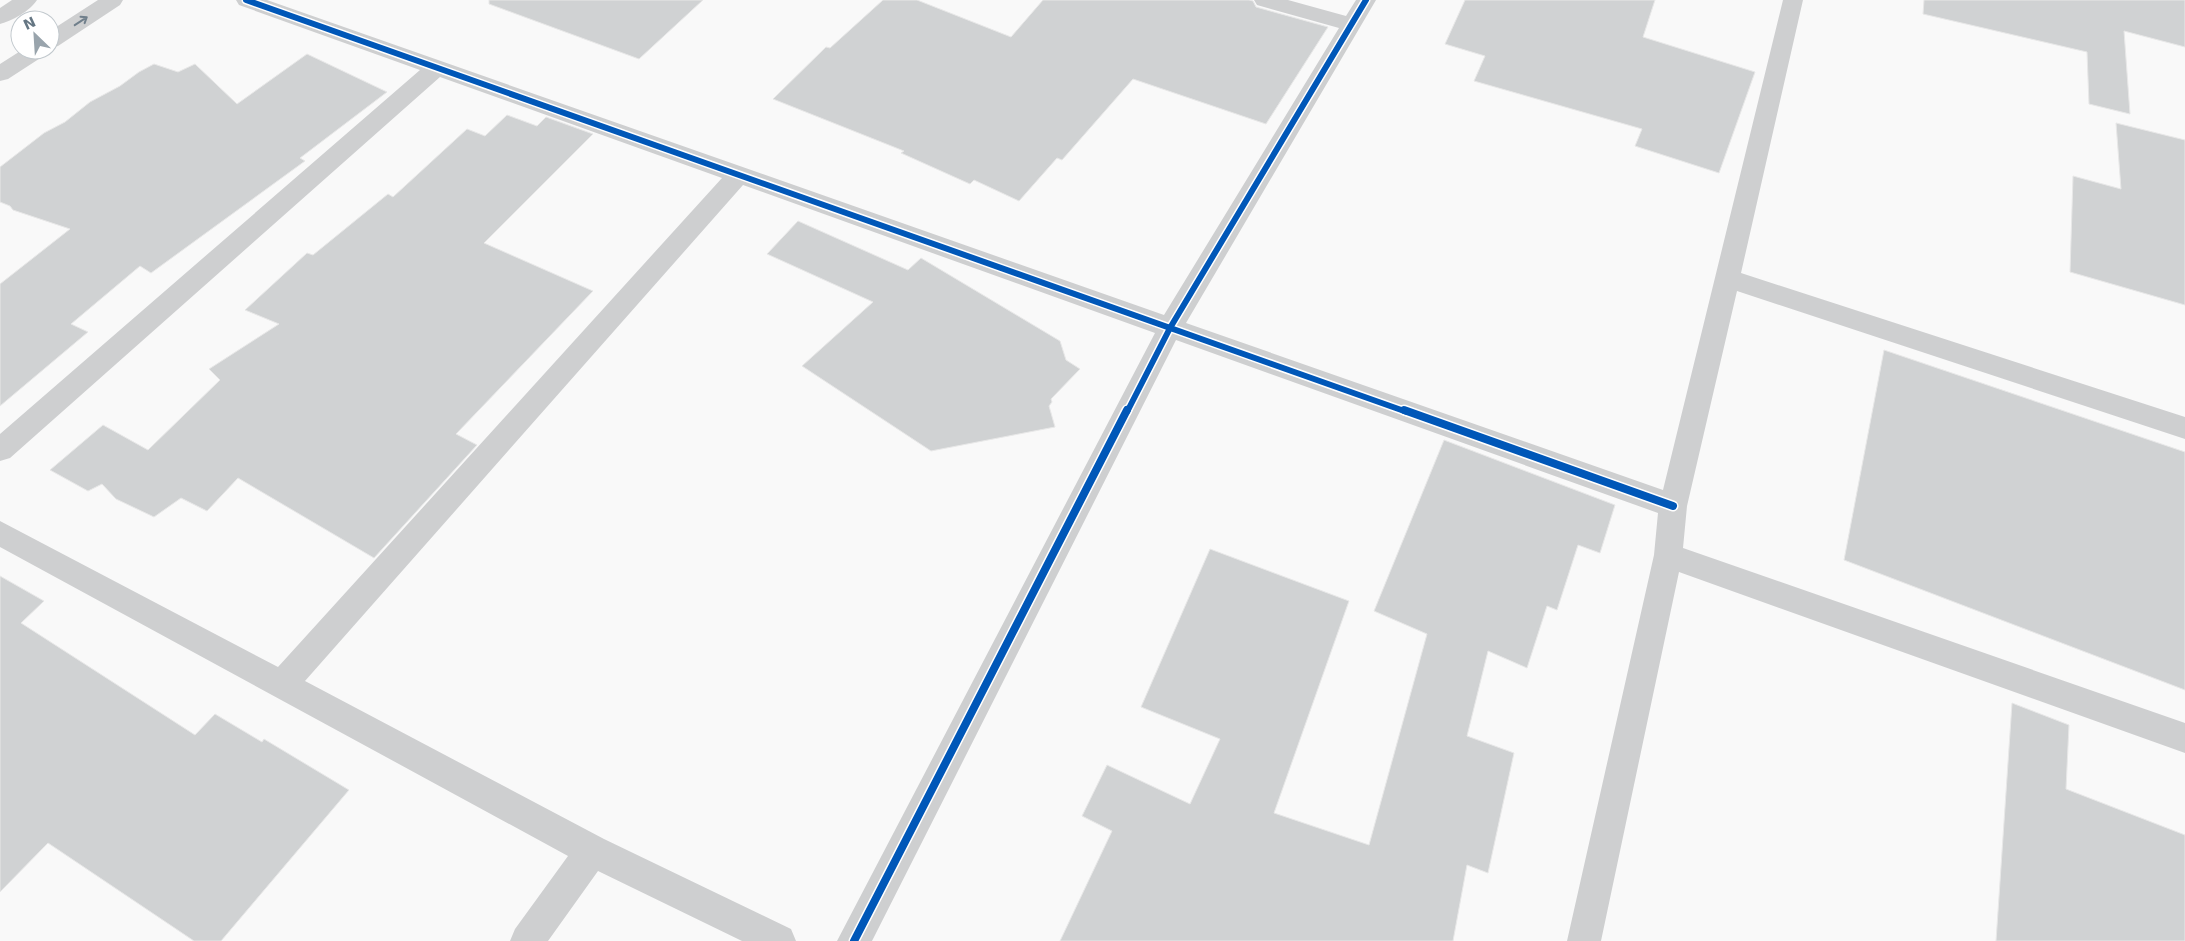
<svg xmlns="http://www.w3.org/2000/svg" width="2185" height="941" font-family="'DejaVu Sans',sans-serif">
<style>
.building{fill:#d0d2d3;stroke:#e8e8e8}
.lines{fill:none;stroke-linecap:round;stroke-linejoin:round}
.minor{fill:#cecfd0;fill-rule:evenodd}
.cycleway-far1-casing{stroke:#fff;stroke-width:9}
.cycleway-casing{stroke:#fff;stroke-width:11}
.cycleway-far1{stroke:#0057b8;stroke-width:6}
.cycleway{stroke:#0057b8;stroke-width:8}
.oneway{stroke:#707f8b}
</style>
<rect width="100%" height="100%" fill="#f9f9f9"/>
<path class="building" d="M489 0H703L639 59 489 4Z
M883 0H917L1011 37 1043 0H1249L1253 1 1256 7 1328 27 1266 124 1133 79 1062 160 1057 158 1019 201 974 180 970 184 901 153 904 151 773 99 826 47 830 48Z
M1465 0H1655L1643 37 1755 72 1719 173 1635 146 1642 129 1474 81 1485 56 1445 44Z
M1924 0H2185V47L2124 31 2130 114 2089 104 2087 52 1923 14Z
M307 54 387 92 300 158 305 161 151 273 140 266 71 324 88 332 0 406V284L70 229 13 210 10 206 0 202V167L44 133 65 122 90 102 120 86 139 72 154 64 178 72 195 64 237 104Z
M507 115 537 126 546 117 593 134 484 243 593 291 456 434 477 445 374 558 238 478 207 511 181 498 154 517 116 499 102 484 88 491 50 470 103 425 148 450 220 380 209 369 279 324 245 310 307 253 313 255 388 194 393 197 467 129 485 136Z
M2116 123 2185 140V305L2070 272 2073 176 2121 189Z
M798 221 908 270 921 258 1060 341 1066 360 1080 369 1051 399 1052 402 1049 406 1055 427 931 451 802 366 873 302 767 254Z
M1884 350 2185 452V690L1844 560Z
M1444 440 1615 505 1600 553 1578 545 1557 610 1547 606 1527 668 1488 651 1467 736 1514 753 1488 873 1467 865 1453 941H1060L1112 831 1082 816 1107 765 1190 804 1220 739 1141 707 1210 549 1349 601 1274 813 1369 845 1427 634 1374 611Z
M0 576 44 601 21 623 195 735 215 714 262 742 264 739 349 790 221 941H194L48 843 0 892Z
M2012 703 2069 725 2066 789 2185 835V941H1996Z"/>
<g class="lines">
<path class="minor" d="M12 0H37C30 11 12 21 0 24V8Z
M98 0H123L120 5 58 46 50 48V31Z
M236 0H267L1164 315 1339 28 1257 5 1254 0H1288L1346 16 1356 0H1376L1186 323 1663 490 1783 0H1803L1741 273 2185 417V439L1737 291 1687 506 1683 548 2185 723V753L1679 572 1601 941H1567L1654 555 1658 513 1176 340 872 941H837L1155 333 743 185 305 681 604 839 791 929 796 941H742L598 871 548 941H510L515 929 568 856 0 547V521L278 667 722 178 440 77 10 458 0 461V434L420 70 239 5Z
M22 50H48L45 55 8 79 0 81V64Z"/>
<defs>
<path id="cycleway-far1" d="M246 0 1407 412
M1127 412 1170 328 1366 0"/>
<path id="cycleway" d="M1404 410 1673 506
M854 941 1127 410"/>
</defs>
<use href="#cycleway-far1" class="cycleway-far1-casing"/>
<use href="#cycleway" class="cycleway-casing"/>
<use href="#cycleway-far1" class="cycleway-far1"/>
<use href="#cycleway" class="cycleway"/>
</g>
<defs><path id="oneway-shaft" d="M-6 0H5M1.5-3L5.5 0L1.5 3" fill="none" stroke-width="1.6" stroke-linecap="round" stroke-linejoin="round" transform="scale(1.25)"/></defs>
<use class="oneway" href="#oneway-shaft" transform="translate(81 21) rotate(-33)"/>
<g transform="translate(35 35) rotate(335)"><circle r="24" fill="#ffffff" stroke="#c1c8cd"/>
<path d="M0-4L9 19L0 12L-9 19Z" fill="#99a4ac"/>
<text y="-8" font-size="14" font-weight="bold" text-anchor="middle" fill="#657683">N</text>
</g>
</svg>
